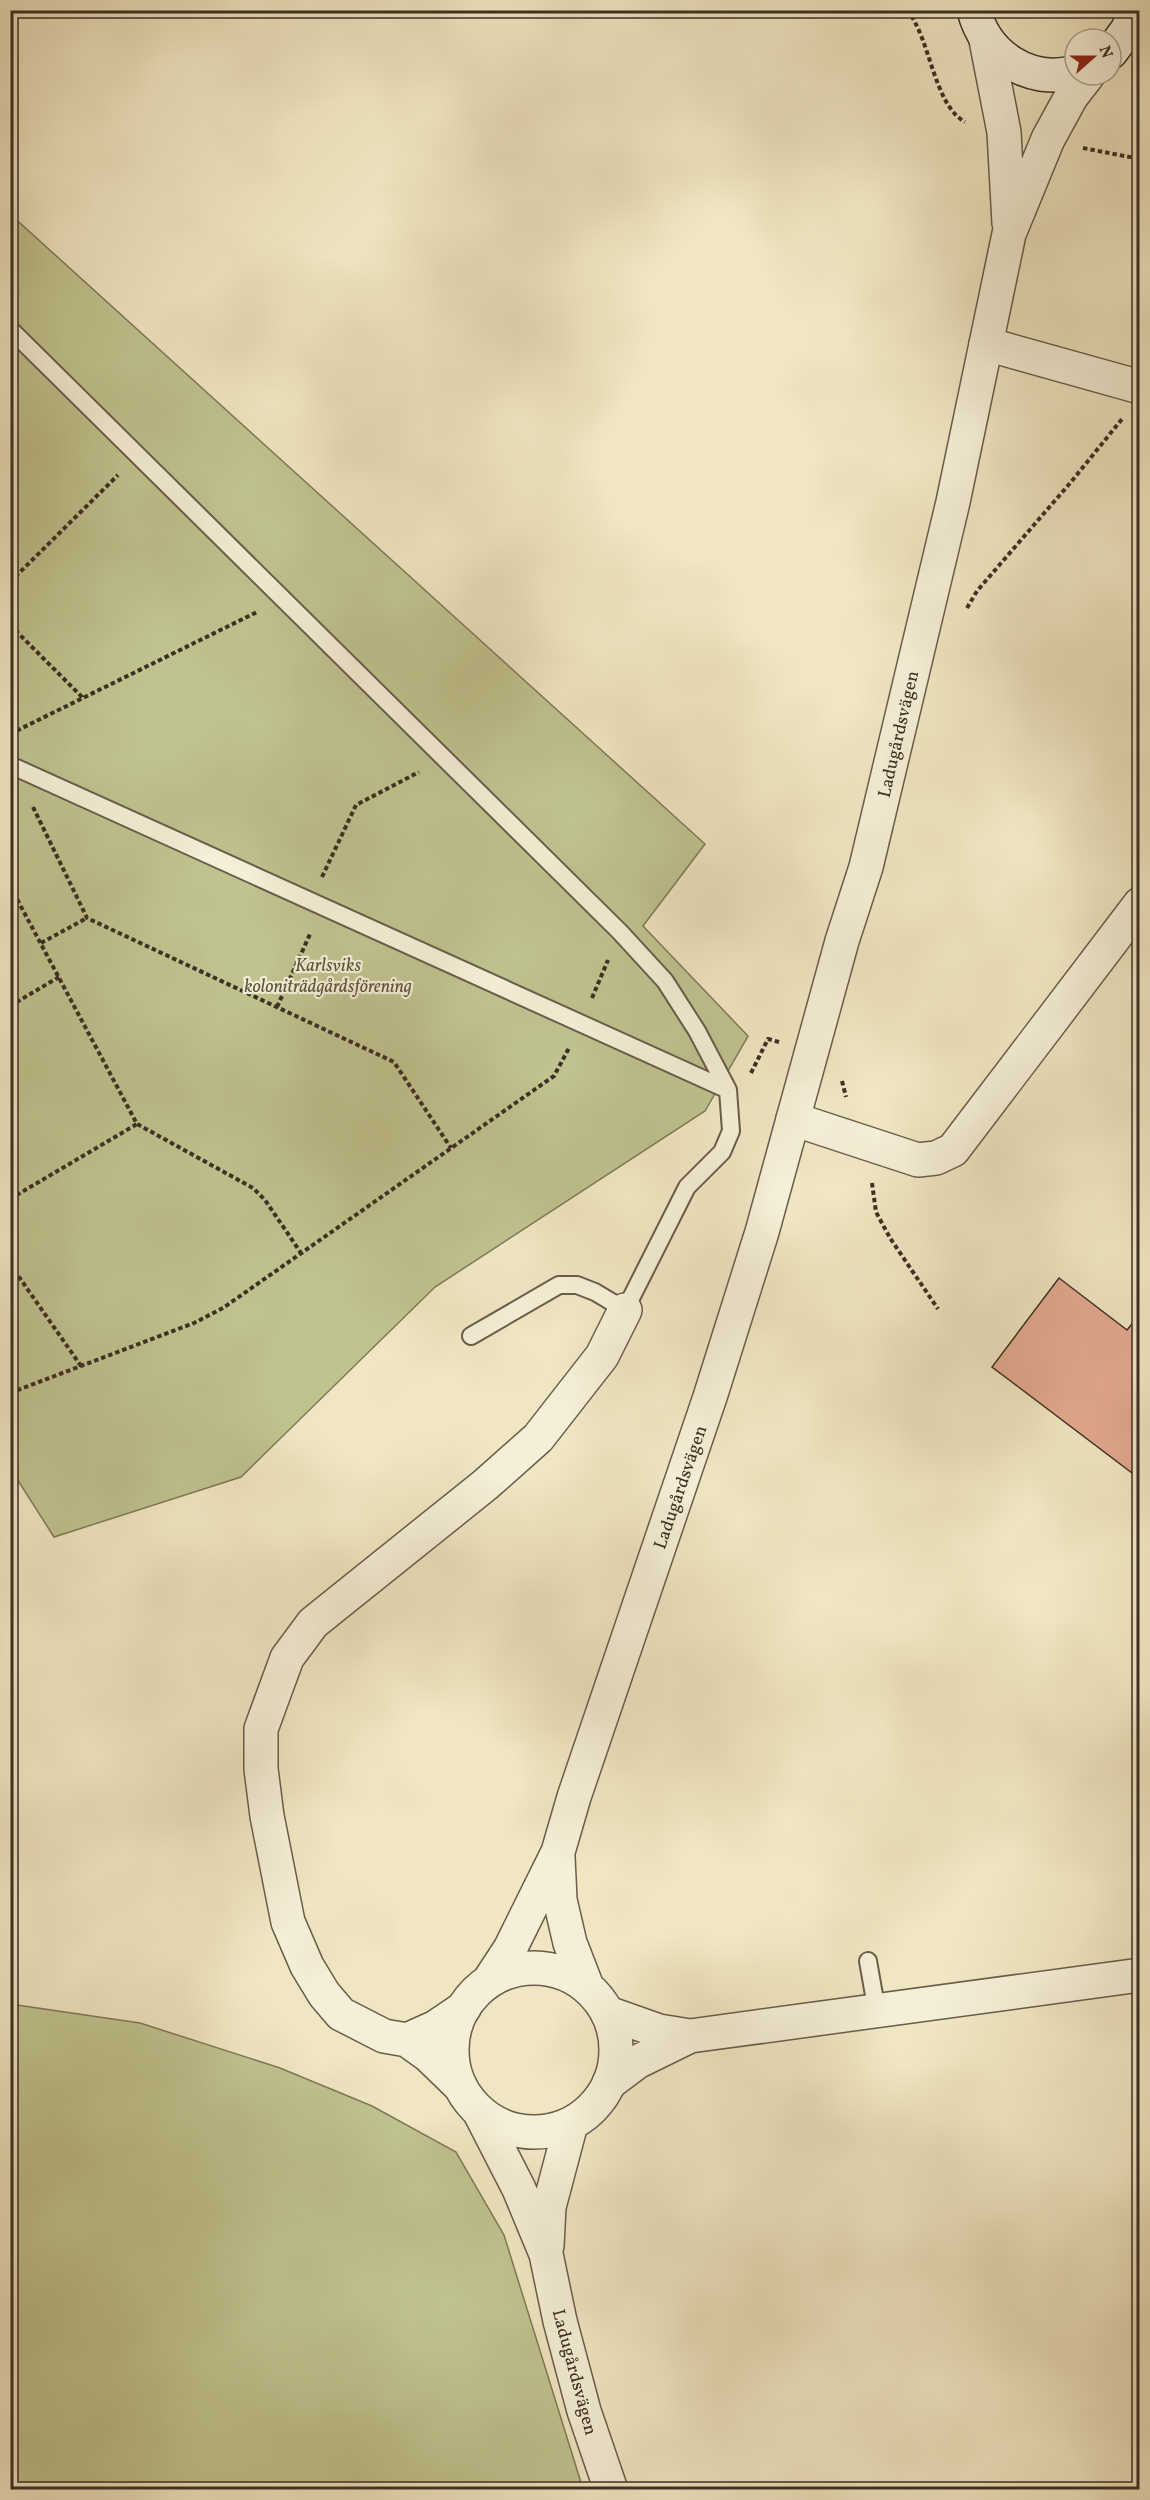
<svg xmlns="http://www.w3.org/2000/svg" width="1150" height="2500" font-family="Vollkorn,serif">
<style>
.green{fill:#c0c38f;stroke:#7e795a;stroke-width:1.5}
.building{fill:#e3a990;stroke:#3b2f24;stroke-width:1.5}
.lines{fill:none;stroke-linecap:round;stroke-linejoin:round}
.service-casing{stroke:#685d4c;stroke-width:20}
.minor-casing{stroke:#685d4c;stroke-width:36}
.tertiary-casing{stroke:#685d4c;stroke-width:36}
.secondary-casing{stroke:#3b2f24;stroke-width:36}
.path{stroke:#3b2f24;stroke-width:4;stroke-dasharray:4.5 3;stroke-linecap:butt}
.service{stroke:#f5efd7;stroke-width:16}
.minor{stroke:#f5efd7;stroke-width:33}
.tertiary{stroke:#f5efd7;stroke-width:33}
.secondary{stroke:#f5efd7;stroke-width:33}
.labels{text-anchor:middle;stroke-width:4.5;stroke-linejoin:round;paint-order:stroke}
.street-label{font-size:18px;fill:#3b2f24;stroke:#f5efd7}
.park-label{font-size:18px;font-style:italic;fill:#5c543f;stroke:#f5efd7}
</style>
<rect width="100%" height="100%" fill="#f0e6c2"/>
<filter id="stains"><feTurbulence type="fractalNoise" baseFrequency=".00333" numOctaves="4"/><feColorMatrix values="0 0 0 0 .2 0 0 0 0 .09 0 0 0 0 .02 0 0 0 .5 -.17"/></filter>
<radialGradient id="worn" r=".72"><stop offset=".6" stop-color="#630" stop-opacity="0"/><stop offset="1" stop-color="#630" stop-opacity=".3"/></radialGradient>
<path class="green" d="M10 214 705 844 643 926 748 1036 705 1111 435 1287 241 1477 54 1537 10 1468Z
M10 2004 140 2023 280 2068 372 2106 456 2152 504 2235 583 2489H11Z"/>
<path class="building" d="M1059 1278 1127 1330 1140 1314V1479L992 1367Z"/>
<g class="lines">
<defs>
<path id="service" d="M10 329 620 932 665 981 697 1031 728 1090 731 1131 722 1152 687 1187 625 1310 595 1292 577 1285H559L471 1336
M10 765 728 1090
M868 1961 877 2012"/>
<path id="minor" d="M986 344 1140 387
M793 1119 918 1160 936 1158 953 1150 1140 904
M608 2013 659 2031 690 2036
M407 2040 436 2027 464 2008
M609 2083 637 2062 690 2036 1140 1975
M460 2086 428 2055 407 2040 384 2036 341 2014 324 1994 307 1966 288 1922 267 1816 261 1769V1729L287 1658 313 1623 485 1485 538 1438 602 1356 625 1310"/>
<path id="tertiary" d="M986 40 1004 132 1009 223
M558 1857 560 1900 570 1943 587 1987
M452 2050a82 82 0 1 1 164 0a82 82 0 1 1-164 0Z
M489 1981 510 1949 558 1852 574 1797 710 1397 762 1232 842 941 866 867 953 502 1009 234 1048 139 1071 97 1088 75
M479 2111 519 2189 546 2254 560 2321 584 2411 611 2490
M547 2246 549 2207 571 2124"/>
<path id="secondary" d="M974 10C985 55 1029 85 1075 72
M1111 52 1128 29 1134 10"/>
</defs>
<use href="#service" class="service-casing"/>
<use href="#minor" class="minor-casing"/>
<use href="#tertiary" class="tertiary-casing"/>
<use href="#secondary" class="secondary-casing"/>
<path class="path" d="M907 10C931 39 933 104 965 122
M1083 148 1140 159
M10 582 118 475
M967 608 977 591 1071 482 1122 419
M10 625 83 698
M10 734 257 612
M33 807 87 918 394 1062 451 1148
M322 877 356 805 419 772
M10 886 137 1124 253 1188 265 1200 301 1253
M41 943 87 918
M592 998 608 960
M10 1006 59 977
M277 1007 311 932
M751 1073 768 1039 779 1042
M842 1081 846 1097
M872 1183 876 1212 890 1238 938 1309
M10 1199 137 1124
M10 1264 81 1366
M10 1393 194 1323 223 1308 554 1076 569 1048"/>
<use href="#service" class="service"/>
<use href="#minor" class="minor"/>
<use href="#tertiary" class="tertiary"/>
<use href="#secondary" class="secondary"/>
</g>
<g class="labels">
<g class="street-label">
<text transform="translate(898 734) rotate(-77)" y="6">Ladugårdsvägen</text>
<text transform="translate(680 1487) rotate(-71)" y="6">Ladugårdsvägen</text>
<text transform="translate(575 2372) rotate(75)" y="6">Ladugårdsvägen</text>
</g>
<g class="park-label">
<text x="328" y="971">Karlsviks<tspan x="328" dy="21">koloniträdgårdsförening</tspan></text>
</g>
</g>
<rect width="1150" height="2500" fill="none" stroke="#f0e6c2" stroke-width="36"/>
<rect x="12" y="12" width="1126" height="2476" fill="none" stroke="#3b2f24" stroke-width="3"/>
<rect x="18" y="18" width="1114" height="2464" fill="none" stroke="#3b2f24" stroke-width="1.5"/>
<g transform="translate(1093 57) rotate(69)"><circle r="28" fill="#f5efd7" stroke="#aba28f" stroke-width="1.5"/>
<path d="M0-4.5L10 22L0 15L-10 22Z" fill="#8f2418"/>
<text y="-9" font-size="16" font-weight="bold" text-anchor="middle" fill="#3b2f24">N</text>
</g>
<rect width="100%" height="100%" filter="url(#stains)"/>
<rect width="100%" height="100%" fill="url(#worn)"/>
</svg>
